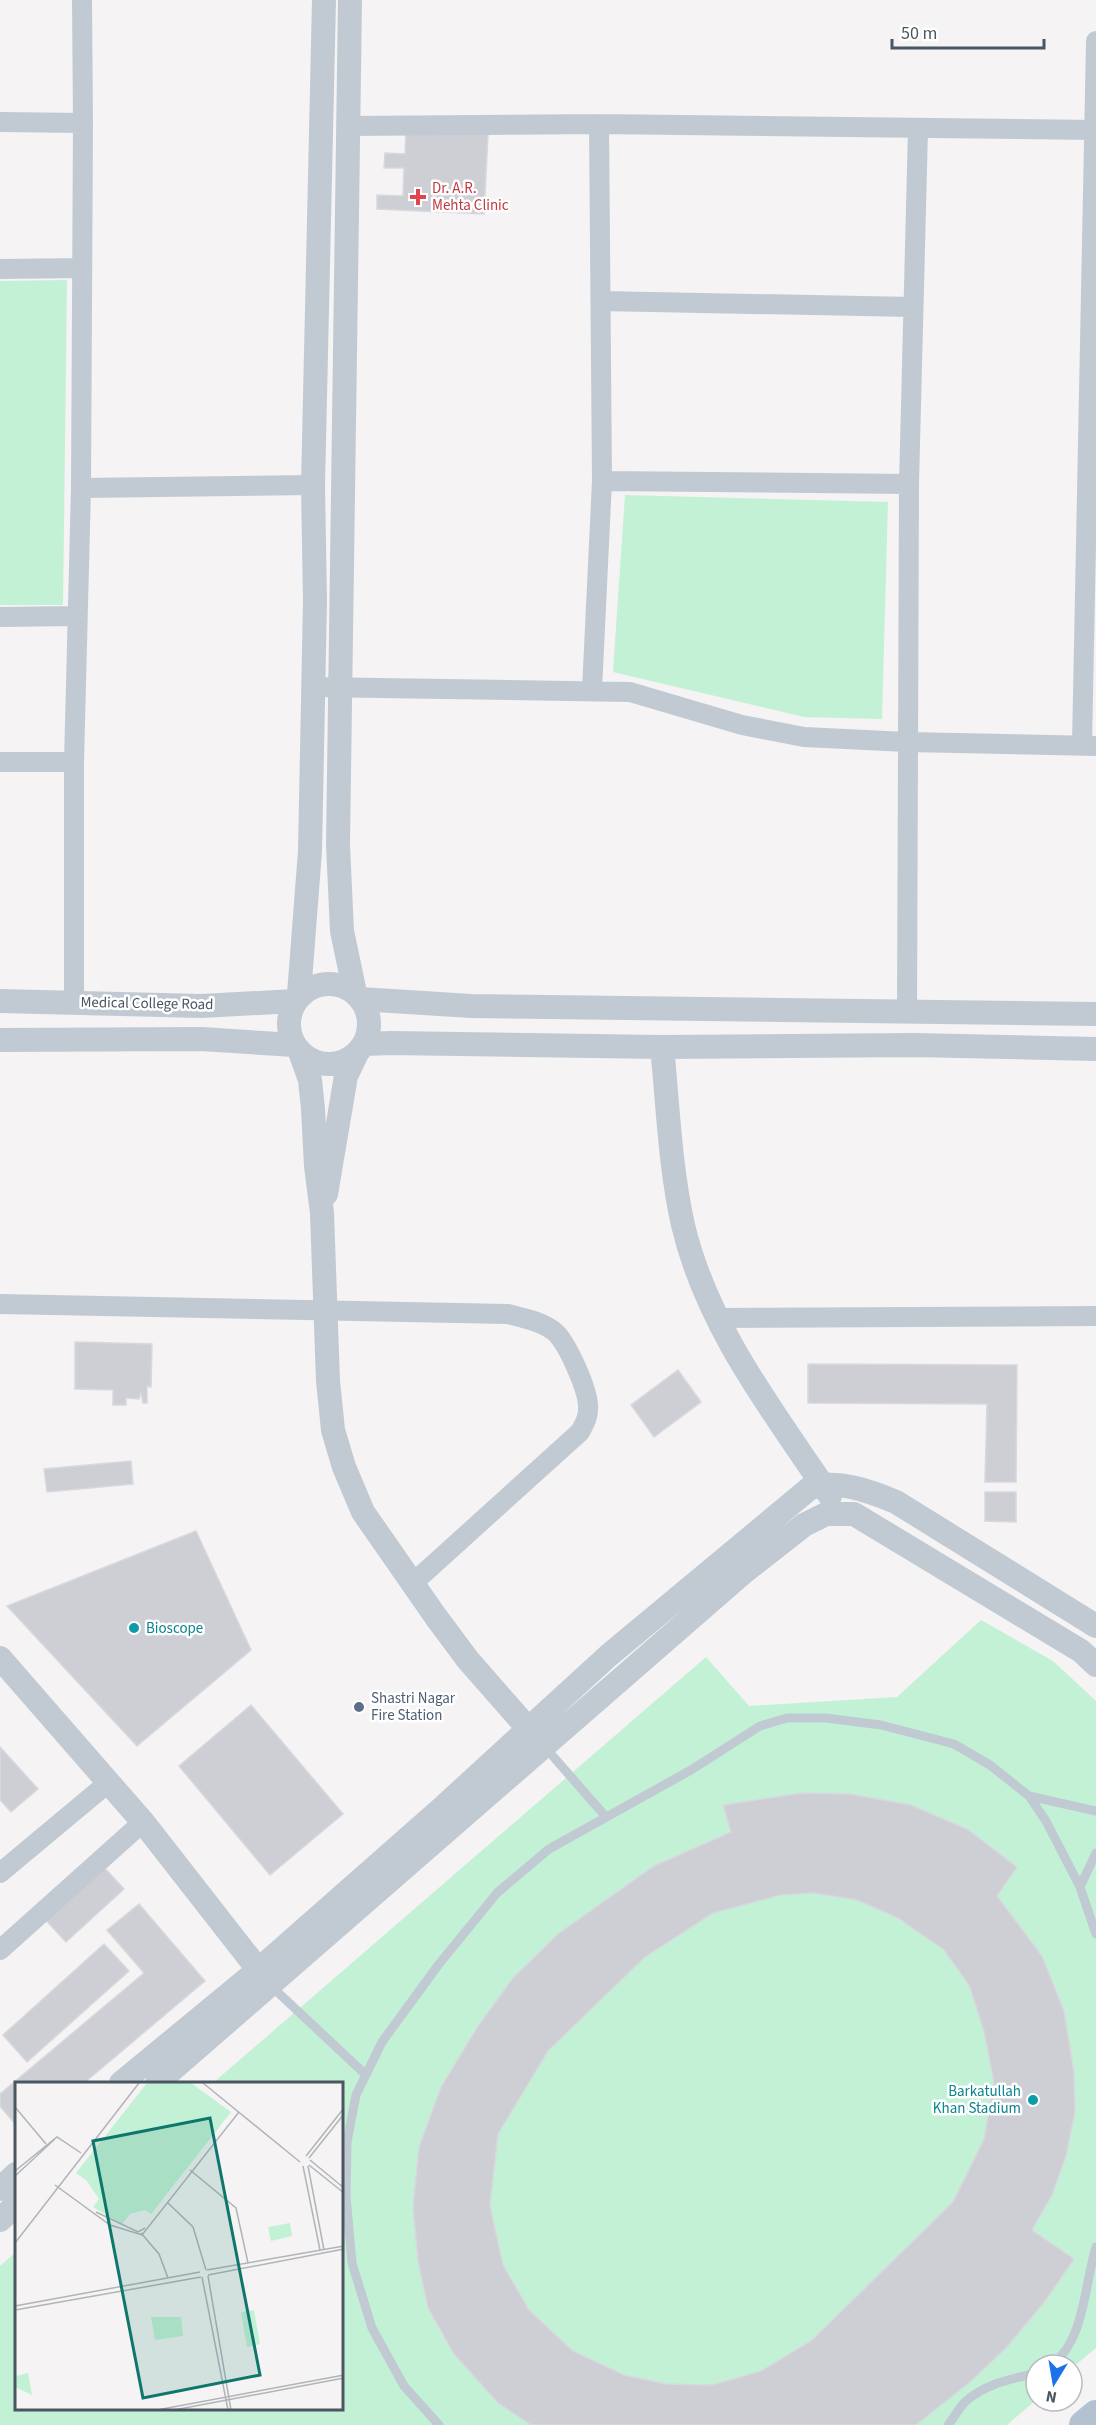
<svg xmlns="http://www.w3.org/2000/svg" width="1096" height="2425" font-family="'Source Sans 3',sans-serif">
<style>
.green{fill:#c3f1d5}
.building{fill:#cdcfd5;stroke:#d7d9de;stroke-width:1.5;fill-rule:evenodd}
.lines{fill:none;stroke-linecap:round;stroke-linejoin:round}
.service{stroke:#c1cad2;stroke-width:9}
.minor{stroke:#c1cad2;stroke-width:20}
.tertiary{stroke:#c1cad2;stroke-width:24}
.primary{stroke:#b3c2d1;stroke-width:30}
.health-dot{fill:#e0444e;stroke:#fff;stroke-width:2}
.culture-dot{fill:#0f9aa8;stroke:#fff;stroke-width:2}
.service-dot{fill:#5c6f8a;stroke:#fff;stroke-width:2}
.labels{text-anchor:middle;stroke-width:5;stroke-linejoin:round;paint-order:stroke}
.health-label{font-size:15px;fill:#be3a42;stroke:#fff;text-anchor:start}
.street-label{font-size:15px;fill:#4a5661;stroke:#fff}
.culture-label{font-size:15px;fill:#0d838f;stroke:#fff;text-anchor:start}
.service-label{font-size:15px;fill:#4e5e75;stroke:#fff;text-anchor:start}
.inset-road{fill:none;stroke:#b1b4b9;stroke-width:1.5}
.view{fill:#0f766e;fill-opacity:0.15;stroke:#0f766e;stroke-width:3}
.inset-edge{fill:none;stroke:#4a5661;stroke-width:3}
</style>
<rect width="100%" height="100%" fill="#f5f3f3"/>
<path class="green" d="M67 280 63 605H0V281Z
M625 495 888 502 882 719 804 717 613 672Z
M981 1620 1053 1661 1096 1701V2348L1072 2368V2365H1036V2400L1007 2425H0V2266L16 2252V2408H342V2083H213L706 1657 749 1706 897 1697Z"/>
<path class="building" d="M406 130 488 134 484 214 377 209V195L403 196 404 168H384L385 153 405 154Z
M75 1342 152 1344 151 1387 147 1386V1403H143L141 1392 139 1399 126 1398V1405H113V1390L75 1389Z
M808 1364 1017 1365 1016 1482H985L987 1404 808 1403Z
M678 1370 701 1402 654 1437 631 1405Z
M131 1461 133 1484 47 1492 44 1469Z
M985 1492H1016V1522L985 1521Z
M196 1531 251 1650 137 1746 7 1606Z
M251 1705 343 1814 270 1875 179 1766Z
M0 1747 38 1789 11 1812 0 1800Z
M802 1793 850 1794 911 1805 967 1829 1017 1867 997 1896 1042 1956 1064 2011 1074 2072 1075 2112 1066 2156 1052 2195 1032 2230 1074 2259 1046 2300 1006 2348 970 2382 916 2425H531L498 2403 454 2354 428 2308 418 2261 413 2207 419 2147 441 2087 478 2026 513 1978 558 1934 654 1866 731 1832 723 1805ZM814 1893 857 1900 898 1918 944 1950 969 1985 984 2031 994 2083 984 2139 953 2202 811 2341 761 2371 712 2385 667 2384 624 2375 573 2351 529 2310 503 2265 490 2206 498 2134 548 2051 645 1957 713 1913 781 1895Z
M100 1863 124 1889 66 1942 42 1916Z
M139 1904 205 1981 84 2083H16V2125L0 2106V2094L144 1973 107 1930Z
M104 1944 129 1971 27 2062 3 2035Z"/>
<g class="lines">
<path class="service" d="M544 1746 606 1817
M1029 1796 1096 1811
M1096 1853 1080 1887 1096 1934
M270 1985 366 2075
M1052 2365C1085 2339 1084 2286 1096 2247
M439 2425 404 2386 372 2328 352 2263 346 2196 347 2142 356 2095 382 2042 439 1964 497 1893 549 1849 691 1770 760 1726 787 1718H826L881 1725 954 1744 990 1765 1029 1796 1046 1821 1080 1887
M948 2425C954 2418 959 2408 965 2402 984 2384 1012 2379 1036 2373"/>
<path class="minor" d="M0 122 83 123 82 0
M349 126 599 124 1096 130
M0 269 82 268
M601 301 913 307
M602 481 909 484
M81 488 313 485
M0 617 77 616
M314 687 630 692 742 725 804 737 907 742 1096 746
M592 690 602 481 599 124
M1082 745 1096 41
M0 762H74
M74 1002V762L81 488 83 123
M907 1013 909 484 918 129
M0 1304 508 1314C524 1318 544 1322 556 1333 568 1345 587 1388 588 1405 589 1416 585 1423 580 1432L413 1583
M717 1318 1096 1316
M0 1873 109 1782
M0 1950 143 1822"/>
<path class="tertiary" d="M350 0 338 845 342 931 355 993
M289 1024a40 40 0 1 1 80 0a40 40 0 1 1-80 0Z
M299 994 310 851 315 601 313 485 324 0
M360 999 471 1006 1096 1014
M0 1001 201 1006 295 1001
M0 1040 201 1039 294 1045
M364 1044 391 1043 662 1047 914 1045 1096 1049
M662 1047C668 1106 670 1167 683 1225 707 1327 773 1411 830 1496
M300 1052 310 1080 313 1109 316 1166 322 1213 328 1381 333 1430 344 1467 363 1512 436 1617 468 1660 539 1741
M326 1194 346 1076 357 1053
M0 1658 143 1822 268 1982
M121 2083 257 1971 441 1809 608 1656 810 1488C837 1479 870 1491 896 1502L1096 1626
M157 2083 744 1572 804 1525 826 1514H854L1081 1651 1096 1665
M0 2189 16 2174
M0 2220 16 2205"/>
<path class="primary" d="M1084 2425 1096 2415"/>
</g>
<path class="health-dot" d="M415 188h6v6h6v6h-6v6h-6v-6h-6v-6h6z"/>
<g class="culture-dot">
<circle cx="134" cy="1628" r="6"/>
<circle cx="1033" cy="2100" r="6"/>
</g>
<circle class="service-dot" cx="359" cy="1707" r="6"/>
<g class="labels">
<g class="health-label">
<text x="432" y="193">Dr. A.R.<tspan x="432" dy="17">Mehta Clinic</tspan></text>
</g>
<g class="street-label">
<text transform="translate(147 1003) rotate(1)" y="5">Medical College Road</text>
</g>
<g class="culture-label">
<text x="146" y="1633">Bioscope</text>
<text x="1021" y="2096" text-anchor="end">Barkatullah<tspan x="1021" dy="17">Khan Stadium</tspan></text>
</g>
<g class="service-label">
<text x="371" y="1703">Shastri Nagar<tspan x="371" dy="17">Fire Station</tspan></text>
</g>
</g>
<g transform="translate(15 2082)">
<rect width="328" height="328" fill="#f5f3f3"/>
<path d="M132 1H176L216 30 136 132 130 128 115 132 107 142 78 125 84 117 72 99 61 91ZM275 141 277 154 256 159 253 145ZM239 228 245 262 232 265 226 230ZM136 235H166L168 254 140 258ZM13 291 17 313 0 305 1 294Z" fill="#c3f1d5"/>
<path class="inset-road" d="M188 1 285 80M0 25 31 62M291 74 329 26M294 76 329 32M295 78 329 106M294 83 329 111M288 84 305 168M293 84 309 168M175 88 221 126 233 181M0 89 42 55 66 71M0 94 40 57M40 103 95 143 127 153 224 30M153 121 178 145 191 188M81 130 123 150 130 146M126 151 144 172 153 196M0 161 124 1M192 188 329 164M193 193 329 167M193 194 216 328M187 195 213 328M0 224 185 190M0 228 186 195M142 328 329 293M159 328 329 296"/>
<path class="view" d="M195 36 245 293 128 316 78 59Z"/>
<rect width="328" height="328" class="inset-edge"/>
</g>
<g transform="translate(1054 2383) rotate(191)"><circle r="28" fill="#ffffff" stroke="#b7bbc0" stroke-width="1.5"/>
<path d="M0-4.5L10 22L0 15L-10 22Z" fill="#1a73e8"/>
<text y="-9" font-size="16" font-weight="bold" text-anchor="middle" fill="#4a5661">N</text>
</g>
<path d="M892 39v9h152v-9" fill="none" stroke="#4a5661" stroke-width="3"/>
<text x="901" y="39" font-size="18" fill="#4a5661" stroke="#ffffff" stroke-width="4.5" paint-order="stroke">50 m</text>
</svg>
